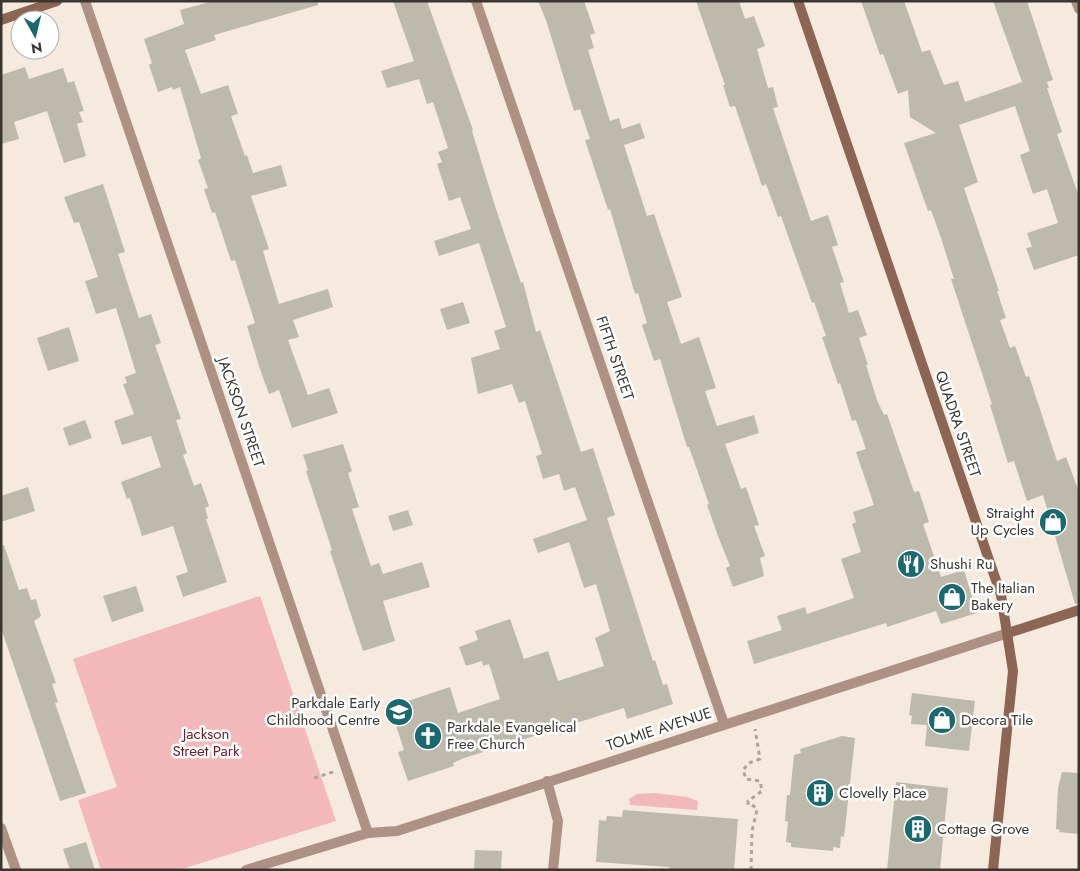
<svg xmlns="http://www.w3.org/2000/svg" width="1080" height="871" font-family="Jost,sans-serif">
<style>
.green{fill:#f3b9ba}
.building{fill:#bdb9ab}
.lines{fill:none;stroke-linecap:round;stroke-linejoin:round}
.path{stroke:#ada49a;stroke-width:3;stroke-dasharray:4 4;stroke-linecap:butt}
.street{stroke:#ad9185;stroke-width:10}
.secondary{stroke:#8c6554;stroke-width:10}
.labels{text-anchor:middle;stroke-width:5;stroke-linejoin:round;paint-order:stroke}
.street-label{font-size:15px;fill:#3a3631;stroke:#fff}
.poi-label{font-size:15px;fill:#3a3631;stroke:#fff;text-anchor:start}
.park-label{font-size:15px;fill:#71202a;stroke:#fff}
</style>
<rect width="100%" height="100%" fill="#f5eadd"/>
<path class="green" d="M260 596 336 821 179 870H101L78 800 117 787 73 659Z
M655 793 687 797 698 801 697 810 630 805 629 799 637 794Z"/>
<path class="building" d="M214 1H318V5L214 35 216 40 185 50 201 94 228 85 238 114 231 116 245 156 247 155 253 173 281 165 287 186 251 196 269 249 263 251 279 304 328 289 333 307 293 320 299 337 288 340 308 395 329 388 338 413 292 428 279 390 269 394 259 366 247 326 255 323 235 260 231 261 215 212 212 213 204 189 208 188 198 160 201 158 180 87 173 90 172 87 158 92 149 65 152 63 144 39 184 24 180 10Z
M393 1H427L473 130 472 131 495 206 521 283 523 282 536 332 540 330 581 452 593 448 615 515 607 518 653 661 655 660 663 685 667 684 673 704 627 719 624 708 464 758 453 763 454 766 408 781 398 752 404 750 390 707 450 687 458 713 500 699 489 664 483 666 482 661 466 666 459 647 478 640 475 631 510 619 524 659 548 651 558 681 604 666 595 638 610 631 596 584 584 588 569 542 538 553 533 539 587 520 575 487 564 491 559 474 543 479 536 456 542 454 525 401 519 403 512 384 478 394 471 358 500 349 494 331 506 327 479 243 439 256 434 241 471 229 460 197 449 201 437 164 442 162 438 152 448 148 433 102 427 104 419 79 387 88 381 71 414 61Z
M538 1H584L595 33 590 35 594 48 588 50 610 121 619 118 622 129 640 123 645 138 624 145 647 216 654 214 682 297 667 302 681 344 699 337 716 388 705 391 717 426 754 415 759 433 725 444 741 489 746 487 759 525 754 526 765 556 760 558 764 576 733 587 726 568 730 566 718 536 707 505 709 504 689 447H687L660 359 654 361 642 325 647 323 638 293 635 294 610 209 608 210 585 140 590 139 580 109 574 111 546 20Z
M696 1H739L745 19 754 16 765 46 757 49 768 88 773 87 778 107 773 108 791 162 811 221 828 215 838 245 832 247 844 282 840 283 849 313 858 310 867 335 859 338 868 365H866L877 400 884 415 887 414 914 492 919 491 929 522 923 524 941 577 964 570 977 613 941 624 936 611 887 627 886 623 754 664 747 641 782 630 777 616 805 607 807 614 854 598 841 559 861 552 852 524 856 522 853 512 874 505 856 452 866 449 856 420 852 421 840 383 838 384 822 337 826 336 814 302 812 303 781 216 778 217 766 184 762 186 735 106 730 107 723 85H725Z
M861 1H904L922 52 930 50 944 85 958 81 965 102 1022 82 993 1H1027L1053 80 1047 82 1049 88H1047L1062 132 1057 134 1079 197V255L1034 270 1026 248 1032 247 1027 233 1058 223 1047 189 1033 194 1020 155 1030 151 1015 106 959 125 978 182 964 188 999 291H997L1006 318 1000 320 1010 348 1015 346 1026 377 1029 376 1057 461 1066 457 1079 492V603L1075 604 1043 495 1027 501 1014 461 1008 463 990 405 992 404 951 279H954L941 238 931 210 928 211 904 143 936 133 910 117 908 90 898 94 883 54 880 55Z
M25 67 29 79 63 68 68 83 74 81 84 111 79 112 83 122 77 124 86 156 64 163 47 111 14 122 19 139 1 144V75Z
M103 184 125 252 118 254 139 318 151 314 161 343 155 345 181 419 176 420 187 453 183 455 194 486 201 483 209 506 205 508 208 518 206 519 227 582 183 597 176 576 188 572 173 526 142 536 130 498 127 499 121 482 161 467 151 436 122 445 114 421 134 414 123 384 127 383 125 377 136 373 116 308 96 314 85 281 98 277 79 222 74 223 64 197Z
M463 302 470 323 447 330 440 309Z
M69 327 79 361 48 371 37 338Z
M85 420 92 438 69 446 63 428Z
M343 444 352 471 348 473 359 507 352 509 371 566 379 563 383 574 422 562 430 587 383 601 395 641 363 651 330 551 332 550 306 471 308 470 303 455Z
M28 487 35 511 1 522V496Z
M408 510 413 525 393 531 388 516Z
M1 545H4L19 590 27 588 31 600 36 599 41 616 34 621 56 683 52 684 58 702 55 703 86 793 60 801 1 628Z
M136 586 144 611 112 622 103 596Z
M912 693 975 701 969 751 925 746 927 725 911 724 912 716 909 715Z
M842 736 855 738 844 837 841 836 840 848 833 847V851L791 847V843L786 842 788 822 785 821 787 795H790L794 755 801 753 800 749Z
M1062 772 1079 773V834L1059 832 1060 830 1056 829 1058 788Z
M896 782 948 788 940 870H887Z
M623 810 738 819 734 870H669V867L596 862 599 820 606 821 607 816 622 817Z
M86 842 95 870H70L63 849Z
M475 850 502 851 501 870H474Z"/>
<g class="lines">
<path class="path" d="M314 778 333 772
M751 870 752 831 757 810 754 806 748 805V801L762 791 760 781 746 779 743 770 749 763 760 759 755 729"/>
<path class="street" d="M85 1 368 833
M476 1 724 724
M1076 1 1079 9
M547 781 558 821 553 870
M1 828 16 870
M246 870 368 833 397 831 1008 633"/>
<path class="secondary" d="M798 1 1001 595 1013 671 993 870
M1 20 57 1
M1008 633 1079 610"/>
</g>
<defs>
<symbol id="shop-disc" viewBox="-11 -11 22 22"><circle r="9.5" fill="#1b686e" stroke="#fff"/><path d="M-5-2.5h2.3a2.7 3.5 0 0 1 5.4 0H5L5.5 6h-11ZM-1.5-2.5h3a1.5 2.3 0 0 0-3 0Z" fill="#fff"/></symbol>
<symbol id="restaurant-disc" viewBox="-11 -11 22 22"><circle r="9.5" fill="#1b686e" stroke="#fff"/><path d="M-5-6h1v4h1v-4h1v4h1v-4h1v5L-1.5 .5V6h-2V.5L-5-1ZM5-6V6H3V1.5H1.5Q1.5-4 5-6Z" fill="#fff"/></symbol>
<symbol id="school-disc" viewBox="-11 -11 22 22"><circle r="9.5" fill="#1b686e" stroke="#fff"/><path d="M0-5L7-2L0 1L-7-2ZM-4 1L0 2.5L4 1V4Q0 6-4 4Z" fill="#fff"/></symbol>
<symbol id="church-disc" viewBox="-11 -11 22 22"><circle r="9.5" fill="#1b686e" stroke="#fff"/><path d="M-1.2-6h2.4v3.5h3.3v2.4h-3.3V6h-2.4V-.1h-3.3v-2.4h3.3Z" fill="#fff"/></symbol>
<symbol id="building-disc" viewBox="-11 -11 22 22"><circle r="9.5" fill="#1b686e" stroke="#fff"/><path d="M-4-6H4V6H1V3H-1V6H-4ZM-2.5-4.3h1.7v1.8h-1.7ZM.8-4.3h1.7v1.8H.8ZM-2.5-1h1.7V.8h-1.7ZM.8-1h1.7V.8H.8Z" fill="#fff"/></symbol>
</defs>
<g fill-rule="evenodd">
<use href="#shop-disc" x="1037" y="506" width="32" height="32"/>
<use href="#restaurant-disc" x="895" y="548" width="32" height="32"/>
<use href="#shop-disc" x="936" y="581" width="32" height="32"/>
<use href="#school-disc" x="383" y="696" width="32" height="32"/>
<use href="#shop-disc" x="926" y="704" width="32" height="32"/>
<use href="#church-disc" x="412" y="720" width="32" height="32"/>
<use href="#building-disc" x="804" y="777" width="32" height="32"/>
<use href="#building-disc" x="902" y="813" width="32" height="32"/>
</g>
<g class="labels">
<g class="street-label">
<text transform="translate(615 358) rotate(71)" y="5">FIFTH STREET</text>
<text transform="translate(241 412) rotate(71)" y="5">JACKSON STREET</text>
<text transform="translate(958 424) rotate(71)" y="5">QUADRA STREET</text>
<text transform="translate(659 729) rotate(-18)" y="5">TOLMIE AVENUE</text>
</g>
<g class="poi-label">
<text x="1034" y="518" text-anchor="end">Straight<tspan x="1034" dy="17">Up Cycles</tspan></text>
<text x="930" y="569">Shushi Ru</text>
<text x="971" y="593">The Italian<tspan x="971" dy="17">Bakery</tspan></text>
<text x="380" y="708" text-anchor="end">Parkdale Early<tspan x="380" dy="17">Childhood Centre</tspan></text>
<text x="961" y="725">Decora Tile</text>
<text x="447" y="732">Parkdale Evangelical<tspan x="447" dy="17">Free Church</tspan></text>
<text x="839" y="798">Clovelly Place</text>
<text x="937" y="834">Cottage Grove</text>
</g>
<g class="park-label">
<text x="206" y="739">Jackson<tspan x="206" dy="17">Street Park</tspan></text>
</g>
</g>
<rect width="1080" height="871" fill="none" stroke="#3a3631" stroke-width="5"/>
<g transform="translate(35 35) rotate(172)"><circle r="24" fill="#ffffff" stroke="#b0afad"/>
<path d="M0-4L9 19L0 12L-9 19Z" fill="#1b686e"/>
<text y="-8" font-size="14" font-weight="bold" text-anchor="middle" fill="#3a3631">N</text>
</g>
</svg>
